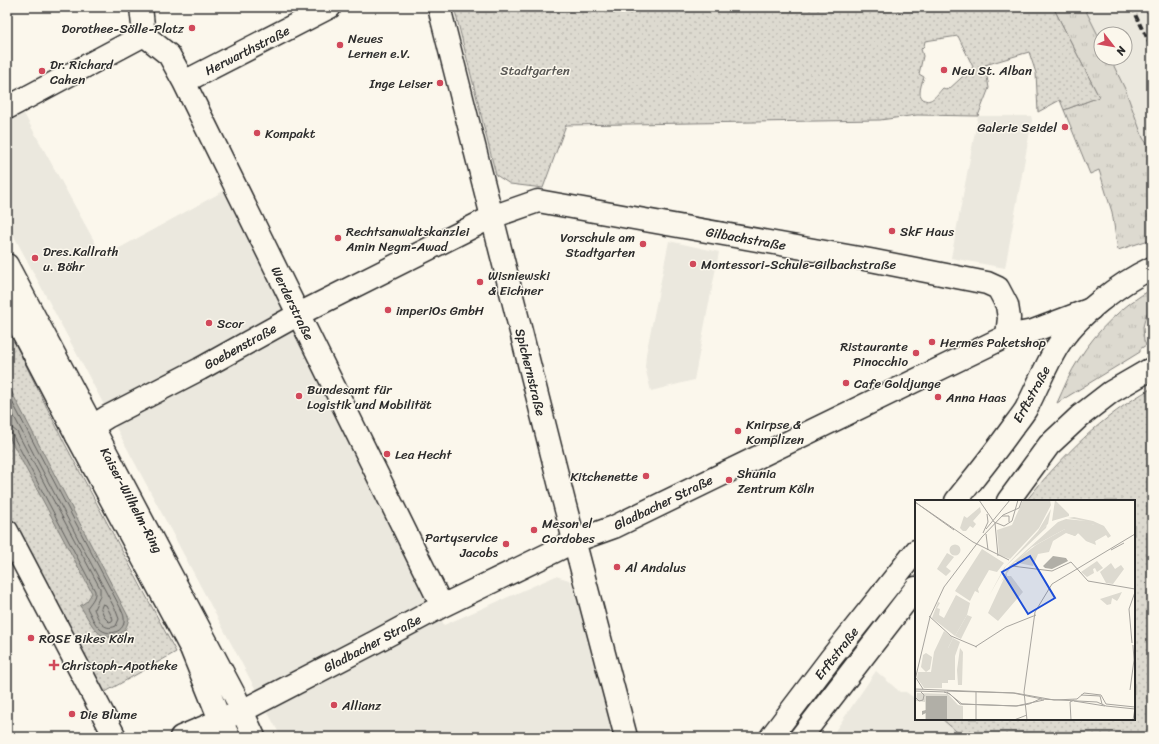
<svg xmlns="http://www.w3.org/2000/svg" width="1159" height="744" font-family="Sriracha,sans-serif">
<style>
.built{fill:#ebe8de}
.grass{fill:url(#grass-tufts);stroke:#84827e}
.park{fill:url(#park-dots);stroke:#84827e;fill-rule:evenodd}
.water{fill:#b1afa7;stroke:#7b7a75}
.lines{fill:none;stroke-linecap:round;stroke-linejoin:round}
.shore{stroke:#61605d;stroke-width:1}
.minor-casing{stroke:#2b2b2b;stroke-width:25}
.major-casing{stroke:#2b2b2b;stroke-width:25}
.minor{stroke:#fbf7ec;stroke-width:22}
.major{stroke:#fbf7ec;stroke-width:22}
.rail{stroke:#2b2b2b;stroke-width:3;stroke-dasharray:6 3;stroke-linecap:butt}
.poi-dot{fill:#d1495b;stroke:#fbf7ec;stroke-width:1.5}
.labels{text-anchor:middle;stroke-width:3;stroke-linejoin:round;paint-order:stroke}
.poi-label{font-size:13px;fill:#2b2b2b;stroke:#fbf7ec;text-anchor:start}
.street-label{font-size:13px;fill:#2b2b2b;stroke:#fbf7ec}
.park-label{font-size:13px;fill:#585754;stroke:#fbf7ec}
.inset-road{fill:none;stroke:#a8a59f;stroke-width:1}
.view{fill:#1d4ed8;fill-opacity:0.15;stroke:#1d4ed8;stroke-width:2}
.inset-edge{fill:none;stroke:#2b2b2b;stroke-width:2}
</style>
<defs>
<pattern id="grass-tufts" width="24" height="20" patternUnits="userSpaceOnUse"><rect width="24" height="20" fill="#dddad0"/><path d="M3 7l-1-3M5 7V3M7 7l1-3M15 17l-1-3M17 17v-4M19 17l1-3" fill="none" stroke="#bebbb3"/></pattern>
<pattern id="park-dots" width="8" height="8" patternUnits="userSpaceOnUse"><rect width="8" height="8" fill="#dddad0"/><path d="M2 2h.1M6 6h.1" fill="none" stroke="#bebbb3" stroke-width="1.8" stroke-linecap="round"/></pattern>
</defs>
<rect width="100%" height="100%" fill="#fbf7ec"/>
<filter id="ink" filterUnits="userSpaceOnUse"><feTurbulence type="fractalNoise" baseFrequency=".025" numOctaves="2"/><feDisplacementMap in="SourceGraphic" scale="8" xChannelSelector="R" yChannelSelector="G"/><feConvolveMatrix kernelMatrix="1 2 1 2 8 2 1 2 1" color-interpolation-filters="sRGB"/></filter>
<g filter="url(#ink)">
<path class="built" d="M1084 7H1152V151L1143 138 1125 89 1109 58H1125V34H1101V41Z
M7 83 103 257 231 187 444 625 556 576 569 580 575 590 615 737H281L7 223Z
M978 116H1031L1032 120 1005 268 951 258Z
M669 241 719 252 694 380 651 391 645 367 646 354Z
M876 671 900 692H906L916 699V719H942L963 737H831Z"/>
<path class="grass" d="M1053 7H1084L1101 41V58H1110L1125 89 1143 138 1152 151V239L1118 250 1112 212 1099 170 1090 174 1064 110 1099 97Z
M1152 289V307L1146 315 1143 327 1144 341 1146 345 1140 349V352L1057 403C1064 388 1070 372 1079 359 1097 330 1123 305 1152 289Z
M1152 311V346L1150 347C1145 334 1146 324 1152 311Z"/>
<path class="park" d="M454 7H978L980 12 992 7H1053L1099 97 1064 110 1060 100 1038 112 1036 73 1029 52 985 65 989 88 978 116 917 115 880 120 566 125 543 188 510 184 496 175ZM958 36 973 67 948 90 943 88C938 93 931 105 923 99 921 97 920 95 920 93 920 88 922 82 924 77L919 74 923 56 921 49 924 46 925 41Z
M7 327 65 444 176 652 100 695 7 515Z
M1152 388V737H963L942 719H1134V501H1026C1062 456 1102 416 1152 388Z"/>
<path class="water" d="M7 383 129 618C127 627 125 632 117 635 98 645 89 618 80 606L87 601 92 593 7 433Z"/>
<g class="lines">
<path class="shore" d="M7 392 121 609C122 612 124 615 124 618 126 632 109 637 100 629 94 624 91 615 87 608 90 603 96 598 95 591L12 434 10 432H7
M7 403 116 611 119 619 116 626C103 632 98 619 94 609L100 596V588L17 432 12 428 7 427
M103 604 106 605 113 619 112 621 109 622 105 618 101 609Z"/>
<defs>
<path id="minor" d="M141 7 144 35 169 55 184 82 442 606
M439 7 564 502 626 737
M184 82 330 7
M7 108 144 35
M77 436 107 417 200 369 299 314 492 217 538 201 870 260 987 283 998 288 1007 305 1009 318 1007 336
M7 531 115 737
M181 737 242 711 375 642 442 606 555 551 575 541 614 527 1007 336 1033 331 1091 309"/>
<path id="major" d="M7 265 236 698 254 737
M7 302 77 436 191 648 220 720 229 737
M956 501C974 478 993 455 1010 431 1015 424 1021 417 1026 409 1037 388 1045 367 1057 347 1076 316 1120 283 1152 268
M1008 501 1049 445 1080 416 1111 392 1149 370
M771 737 831 658 916 551
M801 737 916 588"/>
</defs>
<use href="#minor" class="minor-casing"/>
<use href="#major" class="major-casing"/>
<use href="#minor" class="minor"/>
<use href="#major" class="major"/>
<path class="rail" d="M1132 7 1152 49
M1148 7 1152 16"/>
</g>
</g>
<g class="poi-dot">
<circle cx="192" cy="28" r="4"/>
<circle cx="340" cy="45" r="4"/>
<circle cx="944" cy="70" r="4"/>
<circle cx="42" cy="71" r="4"/>
<circle cx="440" cy="83" r="4"/>
<circle cx="1065" cy="127" r="4"/>
<circle cx="257" cy="133" r="4"/>
<circle cx="892" cy="231" r="4"/>
<circle cx="338" cy="238" r="4"/>
<circle cx="643" cy="244" r="4"/>
<circle cx="35" cy="258" r="4"/>
<circle cx="693" cy="264" r="4"/>
<circle cx="480" cy="282" r="4"/>
<circle cx="388" cy="310" r="4"/>
<circle cx="209" cy="323" r="4"/>
<circle cx="932" cy="342" r="4"/>
<circle cx="916" cy="353" r="4"/>
<circle cx="846" cy="383" r="4"/>
<circle cx="299" cy="396" r="4"/>
<circle cx="938" cy="397" r="4"/>
<circle cx="738" cy="431" r="4"/>
<circle cx="387" cy="454" r="4"/>
<circle cx="646" cy="476" r="4"/>
<circle cx="729" cy="480" r="4"/>
<circle cx="534" cy="530" r="4"/>
<circle cx="506" cy="544" r="4"/>
<circle cx="617" cy="567" r="4"/>
<circle cx="31" cy="638" r="4"/>
<path d="M52 659h4v4h4v4h-4v4h-4v-4h-4v-4h4z"/>
<circle cx="334" cy="705" r="4"/>
<circle cx="72" cy="714" r="4"/>
</g>
<g class="labels">
<g class="poi-label">
<text x="184" y="33" text-anchor="end">Dorothee-Sölle-Platz</text>
<text x="348" y="43">Neues<tspan x="348" dy="15">Lernen e.V.</tspan></text>
<text x="50" y="69">Dr. Richard<tspan x="50" dy="15">Cahen</tspan></text>
<text x="952" y="75">Neu St. Alban</text>
<text x="432" y="88" text-anchor="end">Inge Leiser</text>
<text x="1057" y="132" text-anchor="end">Galerie Seidel</text>
<text x="265" y="138">Kompakt</text>
<text x="346" y="236">Rechtsanwaltskanzlei<tspan x="346" dy="15">Amin Negm-Awad</tspan></text>
<text x="900" y="236">SkF Haus</text>
<text x="635" y="242" text-anchor="end">Vorschule am<tspan x="635" dy="15">Stadtgarten</tspan></text>
<text x="43" y="256">Dres.Kallrath<tspan x="43" dy="15">u. Böhr</tspan></text>
<text x="701" y="269">Montessori-Schule-Gilbachstraße</text>
<text x="488" y="280">Wisniewski<tspan x="488" dy="15">&amp; Eichner</tspan></text>
<text x="396" y="315">imperiOs GmbH</text>
<text x="217" y="328">Scor</text>
<text x="940" y="347">Hermes Paketshop</text>
<text x="908" y="351" text-anchor="end">Ristaurante<tspan x="908" dy="15">Pinocchio</tspan></text>
<text x="854" y="388">Cafe Goldjunge</text>
<text x="307" y="394">Bundesamt für<tspan x="307" dy="15">Logistik und Mobilität</tspan></text>
<text x="946" y="402">Anna Haas</text>
<text x="746" y="429">Knirpse &amp;<tspan x="746" dy="15">Komplizen</tspan></text>
<text x="395" y="459">Lea Hecht</text>
<text x="737" y="478">Shunia<tspan x="737" dy="15">Zentrum Köln</tspan></text>
<text x="638" y="481" text-anchor="end">Kitchenette</text>
<text x="542" y="528">Meson el<tspan x="542" dy="15">Cordobes</tspan></text>
<text x="498" y="542" text-anchor="end">Partyservice<tspan x="498" dy="15">Jacobs</tspan></text>
<text x="625" y="572">Al Andalus</text>
<text x="39" y="643">ROSE Bikes Köln</text>
<text x="62" y="670">Christoph-Apotheke</text>
<text x="342" y="710">Allianz</text>
<text x="80" y="719">Die Blume</text>
</g>
<g class="street-label">
<text transform="translate(247 50) rotate(-27)" y="5">Herwarthstraße</text>
<text transform="translate(746 238) rotate(10)" y="5">Gilbachstraße</text>
<text transform="translate(293 303) rotate(64)" y="5">Werderstraße</text>
<text transform="translate(240 346) rotate(-29)" y="5">Goebenstraße</text>
<text transform="translate(531 372) rotate(76)" y="5">Spichernstraße</text>
<text transform="translate(1031 394) rotate(-61)" y="5">Erftstraße</text>
<text transform="translate(132 500) rotate(62)" y="5">Kaiser-Wilhelm-Ring</text>
<text transform="translate(663 502) rotate(-26)" y="5">Gladbacher Straße</text>
<text transform="translate(372 643) rotate(-28)" y="5">Gladbacher Straße</text>
<text transform="translate(836 653) rotate(-52)" y="5">Erftstraße</text>
</g>
<g class="park-label">
<text x="535" y="75">Stadtgarten</text>
</g>
</g>
<g transform="translate(915 500)">
<rect width="220" height="220" fill="#fbf7ec"/>
<path d="M140 0 154 14V16L137 21ZM136 9 133 24 123 32 132 25 131 28 91 66 74 96 89 68 123 31ZM159 17 178 21 189 26 187 28 177 24 167 30 174 27 178 30 190 32 194 34 190 33 178 43 172 41 167 35 163 33 160 36 150 32 137 40 133 51H125L129 43 142 34 151 31 164 30 150 29 117 47 99 63 104 67 97 66 86 82 94 66 143 22 151 19 171 21 153 18Z" fill="#dddad0"/>
<path d="M108 0H135L136 5 124 28 95 59 84 55 82 30 97 25ZM170 23 189 26 196 36 193 38 191 35 184 39 180 41 181 45 171 41 163 33 160 36 151 33 138 41 134 52 123 54 118 66 99 62 121 45 150 29ZM67 49 89 63 82 72 74 70 63 89 64 93 60 91 55 101 40 91ZM182 61 188 68 182 72 180 68 178 69 179 73 172 77 166 72ZM196 63 200 69 206 65 209 69 198 84 191 83 185 72ZM92 72V76H96L108 92 83 121 73 113ZM207 92 204 98 202 101 197 98 196 104 192 105 185 99ZM41 95 55 103 52 115 40 136 17 118 23 102 25 103 22 108 25 109 24 115 29 118ZM29 131 38 138 33 148V183H27V188H9L2 178 3 172H16L19 152ZM2 193 33 194 43 205 48 206V220H10V202L1 201Z" fill="#dddad0"/>
<path d="M65 7 66 12 58 21 61 24 58 28 55 26 51 31H48L45 28 49 16 52 18ZM34.5 50a5.5 5.5 0 1 1 11 0a5.5 5.5 0 1 1-11 0ZM32 53 39 57 31 67 36 71 31 76 22 69ZM52 115 57 117 46 139 40 136ZM38 138 45 142 40 156V180H33V148ZM45 148 48 152 47 185H43L42 170ZM11 153 17 157 15 169 11 172 6 167 8 155Z" fill="#dddad0"/>
<path d="M138 56 151 58 153 61 137 69 130 68 128 66ZM11 196H32V219H11V213L7 215V211L11 210Z" fill="#b1afa7"/>
<path class="inset-road" d="M64 0 79 22 89 26 97 21 103 0M0 2 58 42 94 60M0 2 39 30M87 16H94V22M80 23 83 56M71 29 95 0M68 33 73 22 72 14M71 34 73 50M196 50 209 43M97 66 137 71 156 62 173 81 220 89M14 116 36 136 62 147M217 143 214 109 220 92M60 147 91 127 121 115M1 178 8 189M0 180 15 117 29 87 67 37 88 15 104 8 107 0M0 189 100 193 139 200 162 199 169 193 186 195 191 204 220 207M215 190 219 160 218 145M0 191 32 192 47 204 102 206 114 204 125 199 182 202 191 206 220 209M32 191 98 193 127 199M29 192 35 194 45 204 101 206 129 200M166 195 185 196 187 204M0 197 4 201 8 200 9 195 6 192M159 201 190 206M61 220V191M99 220 112 215M112 220 109 192 120 112 137 84 220 34M156 220 155 202 159 200M218 220 220 208"/>
<path class="view" d="M115 56 140 98 113 114 87 72Z"/>
<rect width="220" height="220" class="inset-edge"/>
</g>
<rect width="1159" height="744" fill="none" stroke="#fbf7ec" stroke-width="24"/>
<rect x="12" y="12" width="1135" height="720" fill="none" stroke="#2b2b2b" stroke-width="1.5" filter="url(#ink)"/>
<g transform="translate(1113 46) rotate(121)"><circle r="19" fill="#fbf7ec" stroke="#a8a59f"/>
<path d="M0-3L7 15L0 10L-7 15Z" fill="#d1495b"/>
<text y="-6" font-size="11" font-weight="bold" text-anchor="middle" fill="#2b2b2b">N</text>
</g>
</svg>
